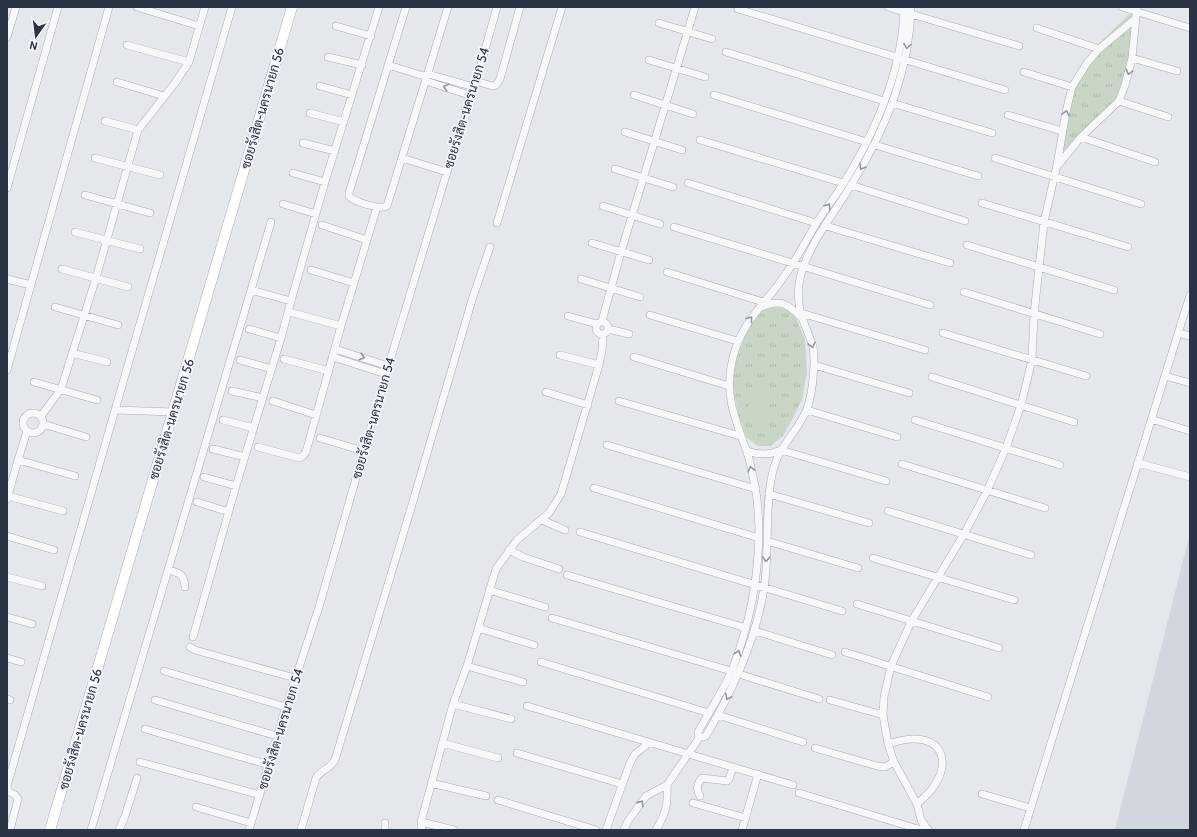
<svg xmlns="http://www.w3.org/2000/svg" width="1197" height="837" font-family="Cabin,Sarabun,sans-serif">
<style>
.built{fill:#d2d6de}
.park{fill:url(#park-tufts)}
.pitch{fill:#c9d6c5}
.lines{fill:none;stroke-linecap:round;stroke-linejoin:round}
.street-casing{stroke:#a9aeb7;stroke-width:8}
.secondary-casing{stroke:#a9aeb7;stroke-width:11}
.street{stroke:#f7f8fa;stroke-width:7}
.secondary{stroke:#fff;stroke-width:10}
.oneway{stroke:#9196a0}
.labels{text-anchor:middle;stroke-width:3.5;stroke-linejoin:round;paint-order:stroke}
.street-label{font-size:13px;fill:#2b3445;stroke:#f4f6f9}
</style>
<defs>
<pattern id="park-tufts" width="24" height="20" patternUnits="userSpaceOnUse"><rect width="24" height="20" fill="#c9d6c5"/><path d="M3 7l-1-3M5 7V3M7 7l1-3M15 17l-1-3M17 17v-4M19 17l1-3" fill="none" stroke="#adb8ab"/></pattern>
</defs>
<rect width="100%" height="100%" fill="#e4e7ec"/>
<path class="built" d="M1190 533V830H1115Z"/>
<path class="park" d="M1135 9 1132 56 1116 99 1079 135 1060 155 1071 84 1096 46Z
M776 307 786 309 796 318 805 340 807 372 802 399 790 424 782 437 770 446H758L746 437 738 413 733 387 735 363 745 336 756 317 765 309Z"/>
<path class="pitch" d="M752 386 768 388 764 421 747 418Z"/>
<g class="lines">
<defs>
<path id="street" d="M137 7 199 26
M406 7 349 193V196C354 202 380 210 387 206L448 7
M888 7 904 12
M1122 7 1190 28
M738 9 1005 90
M911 14 1019 46
M659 23 712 39
M336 26 371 36
M1037 28 1099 49
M7 37 16 7
M127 45 189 62
M726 52 884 101
M328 57 362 65
M1132 58 1177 71
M649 60 705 77
M388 65 424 76 428 74 474 87
M1024 72 1072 87
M425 78 426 81 472 96
M476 81 492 86 496 85 500 79 520 7
M117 82 164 96
M320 86 352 95
M634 95 693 114
M714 95 867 142
M1119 101 1168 117
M892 103 992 133
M310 113 344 122
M1008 115 1062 131
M105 121 138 130
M625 132 682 150
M1081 137 1155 162
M700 140 843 183
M303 143 335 151
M875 145 978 176
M95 158 160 175
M402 158 447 172
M995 158 1141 204
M1058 165 1081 137 1119 101 1125 85 1132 58 1137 7
M615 169 673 187
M293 173 325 182
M688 183 816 223
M851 185 965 221
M7 188 58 7
M85 195 150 213
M982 203 1128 247
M283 204 316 214
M603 206 660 224
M497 223 562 7
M322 225 367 240
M826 226 950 263
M674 227 930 305
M75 232 140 249
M592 243 649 260
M967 245 1114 290
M62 269 128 287
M311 270 354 283
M667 272 763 302
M7 279 31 285
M581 279 640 297
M251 290 271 222
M964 292 1100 334
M55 307 118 325
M759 308C780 299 786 302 802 318
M293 313 341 326
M801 313 925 350
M650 315 737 341
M568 316 597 324
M602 321 621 252 695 7
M596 328a6 6 0 1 1 12 0a6 6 0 1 1-12 0Z
M249 329 281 338
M608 329 629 334
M943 333 1086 376
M1178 333 1190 336
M335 349 388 366
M72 353 107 362
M560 355 599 365
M333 357 386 374
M634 357 729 386
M284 359 329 371
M240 360 272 369
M814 365 909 393
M7 370 109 7
M1165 376 1190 383
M932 377 1074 422
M34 382 97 400
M232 391 263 398
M546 392 588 405
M273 401 316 415
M619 401 740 436
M115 410 173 412
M807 410 897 437
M23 423a10 10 0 1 1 20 0a10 10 0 1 1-20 0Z
M41 416 61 389 96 278 138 130 175 83 189 62 205 7
M1151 419 1190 431
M223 420 254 428
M915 420 1060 465
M43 424 86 437
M320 438 363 451
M607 445 756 489
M258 447 299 458 303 456 306 452 341 326 377 207
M213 449 245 457
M747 451C758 455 770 455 781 450L886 481
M18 460 75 476
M1138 463 1190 477
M902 464 1045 508
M204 477 236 486
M594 488 759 538
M769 494 869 523
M8 496 63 511
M7 499 18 460 27 431
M197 502 229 512
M888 511 1031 555
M542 520 565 530
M580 532 842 611
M7 536 54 550
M767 541 858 568
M509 550 523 557 559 569
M873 558 1014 600
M168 570C180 573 184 574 185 587
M567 575 746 628
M7 577 42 586
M489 590 545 607
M857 604 999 648
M7 617 32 624
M552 618 731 671
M478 628 534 645
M755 631 832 655
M193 637 236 486 281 338 291 301
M190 647 195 650 295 678
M845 652 988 697
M7 658 21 662
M541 662 709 713
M467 666 523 682
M164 671 286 707
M739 674 819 699
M7 699 10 700
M155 700 277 736
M830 700 883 715
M453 704 511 719
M527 706 793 785
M718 715 803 742
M145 729 269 765
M699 738 698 732C709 712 723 691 732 670 750 624 759 576 759 527 758 513 758 500 755 487 753 475 750 461 746 449 734 417 724 392 733 357 743 319 765 305 785 275 797 258 806 241 816 224 825 209 836 196 845 181 876 130 903 68 904 7
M442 743 498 758
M888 744C896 742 904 739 912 739 943 738 950 763 934 786 930 793 923 798 917 804
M815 748 877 766 885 767 894 762
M517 753 622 784
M140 762 260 795
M431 783 486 796
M799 793 918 829H928
M982 794 1030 808
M700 796C696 790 697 783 702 778L727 781 729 779 733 767
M498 800 596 830
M693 803 746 818
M196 807 251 823
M421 822 454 830
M10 830 18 799 15 795 8 791 7 786 134 344 232 7
M91 830 251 290 291 301 325 182 379 7
M119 830 125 816 137 778
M249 830 286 707 319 607 386 374 447 172 472 96 497 7
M301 830 316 778C321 770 330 769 335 760L411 508 472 300 490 247
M385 830V823
M422 830 421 822 453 704 467 666 496 569 517 540 549 513 561 494 599 365 602 351 603 334
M606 830 630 763 635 754 649 743
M624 830 628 821 646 796 667 785 699 738 706 736C733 690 756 641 764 588 770 550 764 512 772 475 774 466 777 457 782 449 790 436 801 424 807 409 810 400 812 389 813 379 814 368 815 357 813 347 810 336 804 325 801 314 797 299 798 282 803 268 813 239 834 213 850 187 884 133 910 71 911 7
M656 830C666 813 668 805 667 785
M742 830 758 774
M928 830 921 820 917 804 894 762 888 744 883 715 884 697 891 666 911 622 964 534 987 491 1006 448 1021 405 1032 360 1034 314 1044 222 1057 165 1066 112 1072 87 1087 63 1099 49 1135 19
M1024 830 1190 295"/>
<path id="secondary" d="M50 830 292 7"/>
</defs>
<use href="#street" class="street-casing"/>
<use href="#secondary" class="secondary-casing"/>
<use href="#street" class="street"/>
<use href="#secondary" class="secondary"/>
</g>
<defs><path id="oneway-chevron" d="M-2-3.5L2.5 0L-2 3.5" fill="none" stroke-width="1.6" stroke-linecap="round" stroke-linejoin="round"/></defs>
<g class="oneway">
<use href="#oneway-chevron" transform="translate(907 46) rotate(99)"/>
<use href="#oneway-chevron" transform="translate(1129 72) rotate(105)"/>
<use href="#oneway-chevron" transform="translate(446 87) rotate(-162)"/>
<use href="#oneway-chevron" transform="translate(1066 113) rotate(-77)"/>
<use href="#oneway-chevron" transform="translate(862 167) rotate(121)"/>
<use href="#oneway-chevron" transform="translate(828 206) rotate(-56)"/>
<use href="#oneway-chevron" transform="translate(750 319) rotate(-53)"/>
<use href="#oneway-chevron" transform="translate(812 345) rotate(76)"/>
<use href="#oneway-chevron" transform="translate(362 357) rotate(17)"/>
<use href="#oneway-chevron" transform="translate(751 469) rotate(-104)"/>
<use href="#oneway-chevron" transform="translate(766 559) rotate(93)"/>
<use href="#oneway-chevron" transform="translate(738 653) rotate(-71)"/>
<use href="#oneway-chevron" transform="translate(728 697) rotate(117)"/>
<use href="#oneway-chevron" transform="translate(641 803) rotate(-55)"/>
</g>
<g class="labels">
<g class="street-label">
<text transform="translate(262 108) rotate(-74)" y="5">ซอยรังสิต-นครนายก 56</text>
<text transform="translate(466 108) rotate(-73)" y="5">ซอยรังสิต-นครนายก 54</text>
<text transform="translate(373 418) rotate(-74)" y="5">ซอยรังสิต-นครนายก 54</text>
<text transform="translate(171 419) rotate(-73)" y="5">ซอยรังสิต-นครนายก 56</text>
<text transform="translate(80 729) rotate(-74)" y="5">ซอยรังสิต-นครนายก 56</text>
<text transform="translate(280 729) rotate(-73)" y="5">ซอยรังสิต-นครนายก 54</text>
</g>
</g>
<rect width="1197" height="837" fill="none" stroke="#2b3445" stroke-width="16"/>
<g transform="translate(36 36) rotate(194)" stroke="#f4f6f9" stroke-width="3" paint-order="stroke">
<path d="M0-3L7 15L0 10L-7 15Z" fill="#2b3445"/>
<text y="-6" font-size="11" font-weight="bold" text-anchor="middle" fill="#2b3445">N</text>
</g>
</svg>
